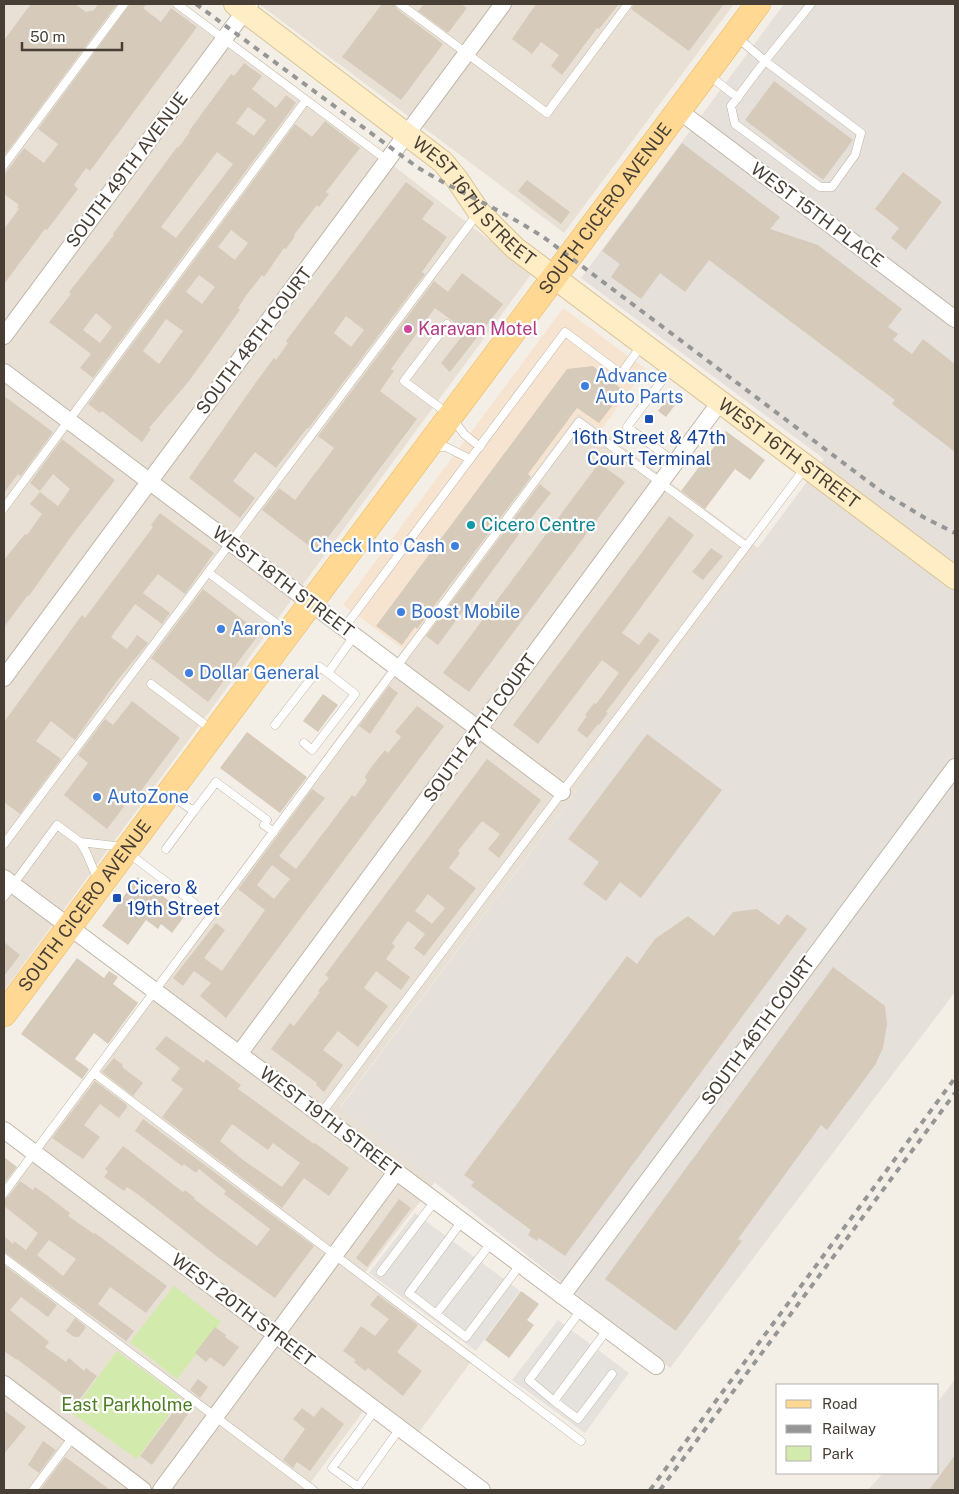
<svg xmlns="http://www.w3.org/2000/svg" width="959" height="1494" font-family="'Public Sans',sans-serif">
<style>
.residential{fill:#e8e0d4}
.commercial{fill:#f7e4d0}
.industrial{fill:#e6e0db}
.green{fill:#d3eaad}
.parking{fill:#e5e2de}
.building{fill:#d6cabb;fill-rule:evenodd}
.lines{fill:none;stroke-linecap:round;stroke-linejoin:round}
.lane-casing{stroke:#c0b6a8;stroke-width:9}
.street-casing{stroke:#c0b6a8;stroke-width:18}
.secondary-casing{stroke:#d9c395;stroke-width:24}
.primary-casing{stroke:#eab65e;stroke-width:26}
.lane{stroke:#fff;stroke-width:8}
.street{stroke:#fff;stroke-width:16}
.secondary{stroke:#ffedc5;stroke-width:22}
.primary{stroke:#ffd994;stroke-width:25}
.rail{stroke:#969696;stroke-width:4;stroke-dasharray:6 6;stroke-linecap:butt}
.hotel-dot{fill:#d1479c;stroke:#fff;stroke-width:2}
.shop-dot{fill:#3f7fe0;stroke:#fff;stroke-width:2}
.transit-dot{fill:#1a4fb4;stroke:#fff;stroke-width:2}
.culture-dot{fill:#0f9aa8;stroke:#fff;stroke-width:2}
.labels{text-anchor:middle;stroke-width:4.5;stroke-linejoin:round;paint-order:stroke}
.street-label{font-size:18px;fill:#473f35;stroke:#fff}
.hotel-label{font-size:18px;fill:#b23c85;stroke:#fff;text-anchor:start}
.shop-label{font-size:18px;fill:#366cbe;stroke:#fff;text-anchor:start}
.transit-label{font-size:18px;fill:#164399;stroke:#fff}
.culture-label{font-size:18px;fill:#0d838f;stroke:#fff;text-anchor:start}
.park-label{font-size:18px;fill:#4c7c25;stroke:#fff}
</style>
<rect width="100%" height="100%" fill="#f4efe6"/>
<path class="residential" d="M4 4H185L532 273 4 991Z
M259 4H734L564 233Z
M578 413 758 548 340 1107 435 1182 365 1273 476 1355 419 1432 373 1398 311 1482 321 1490H4V1187Z"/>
<path class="commercial" d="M563 308 646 369 601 430 578 413 403 649 343 605Z"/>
<path class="industrial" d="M784 4H955V992L670 1368 340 1108 824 459 581 278Z
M955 1379V1490H868L883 1473H938V1402Z"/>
<path class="green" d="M174 1286 221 1322 177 1379 130 1342Z
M117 1351 181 1398 137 1459 72 1413Z"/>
<path class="parking" d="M415 1213 520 1291 476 1351 369 1273Z
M558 1320 629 1373 585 1433 512 1380Z"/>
<path class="building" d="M31 4H75L86 12 94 10 98 4H117L7 152 4 154V40Z
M130 4H147L143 8 161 22 171 8 197 27 90 171 86 168 74 185 78 189 47 230 45 229 4 284V229L19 209 17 207 19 205 4 194V175L24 148 44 163 58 144 38 129Z
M382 4H394L397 9 443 44 401 100 342 57Z
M424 4H461L467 8 448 33 418 11Z
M536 4H619L599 29 597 28 562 75 551 66 559 55 541 42 532 54 512 39Z
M634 4H724L689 51 631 9Z
M244 63 262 76 252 89 276 108 286 95 296 103 93 378 80 368 91 354 49 322 71 294 69 292 114 235 113 234 124 219 177 147 178 148 190 132 189 131 231 74 234 76ZM248 107 266 120 254 136 236 123ZM217 152 233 164 176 238 161 227ZM96 313 112 327 100 343 83 330Z
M774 81 853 140 823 180 745 120Z
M325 121 360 148 326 192 329 194 319 207 317 205 294 235 295 236 286 249 284 248 264 277 262 275 248 293 238 308 240 310 189 381 149 428 151 429 142 442 102 411 100 413 88 404 295 124 312 137ZM231 230 248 243 235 260 218 247ZM199 275 215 287 202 304 186 292ZM166 319 183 331 159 364 143 351Z
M682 143 780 217 770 229 818 245 902 309 888 327 898 334 893 340 912 354 923 339 955 364V452L892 404 895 400 709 260 685 292 660 273 641 299 611 277 620 264 602 251Z
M903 172 942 202 906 250 891 238 899 228 875 209Z
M527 180 570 212 561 224 518 191Z
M406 182 434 203 422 219 447 237 422 272 425 274 308 429 307 428 276 468 255 452 233 481 255 498 240 518 189 478 254 385 274 358 276 360 288 343 286 341 298 325ZM346 316 364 330 351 347 334 333Z
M462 273 503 304 450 372 441 363 466 331 435 308 391 369 394 371 380 391 417 419 317 552 262 510 279 488 295 500 334 448 318 436 434 281 448 292Z
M593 366 624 391 599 423 577 408 528 474 531 477 417 629 415 627 402 645 376 626 567 369Z
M670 395 678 401 666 417 658 411Z
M4 396 53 432 21 476 18 474 4 493Z
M726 431 765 460 750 480 735 469 705 509 681 491Z
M62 439 115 480 70 538 29 596 28 595 4 627V560L25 534 27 535 42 514 30 504 40 492 58 506 70 489 53 474 40 491 30 483Z
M599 463 625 482 469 692 443 673Z
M540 484 551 493 528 522 438 645 426 636Z
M160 513 214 553 185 594 158 574 143 593 170 613 162 624 135 604 111 637 127 649 137 635 148 643 116 682 75 740 51 721 36 741 61 759 20 814 4 802V722L82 615 85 618 153 527 151 525Z
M669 516 694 535 622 633 639 645 649 632 660 640 606 712 608 713 599 725 598 724 587 738 577 730 587 716 585 715 594 703 596 704 619 673 602 660 538 744 513 725Z
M711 548 723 556 703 580 692 572Z
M203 589 260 633 208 702 151 658Z
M389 686 398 693 370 734 359 726Z
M323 694 338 705 318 732 303 721Z
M132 701 180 738 135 799 132 796 107 829 64 795 88 763 78 755 105 719 113 725Z
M417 706 444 726 226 1018 200 996 211 983 194 971 183 986 173 978 216 923 225 930 204 958 222 971 265 910 238 889 250 873 312 789 325 798 279 856 296 869 352 795 355 797 367 780 365 778 366 775 373 765 385 750 388 753 401 737 395 732ZM272 865 290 879 274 899 257 885Z
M247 732 307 777 280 813 220 768Z
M647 734 722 790 641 898 620 882 606 901 583 884 599 862 568 839Z
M487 759 541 800 499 858 488 849 500 834 482 821 458 851 460 853 449 868 476 888 424 956 414 948 425 934 408 921 392 943 395 946 386 959 410 977 401 990 376 971 364 988 388 1006 358 1047 338 1031 323 1050 343 1065 324 1092 316 1085 317 1083 271 1049 290 1023 294 1026 320 992 318 991 329 978 325 975ZM428 894 445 908 432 924 415 911Z
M138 877 186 914 172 933 161 924 158 929 146 920 128 945 102 926Z
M757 909 779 925 787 914 807 929 565 1256 539 1238 537 1241 528 1235 531 1230 471 1186 474 1182 464 1175 627 956 637 964 655 939 688 916 714 936 733 912Z
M4 942 20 955 4 976Z
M77 958 104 978 109 971 118 977 113 984 138 1003 108 1044 94 1033 75 1059 89 1069 82 1079 21 1034Z
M833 967 885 1006 887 1024 883 1048 875 1065 827 1130 821 1125 738 1239 742 1241 676 1331 605 1279Z
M166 1036 204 1063 206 1059 241 1085 238 1089 314 1144 315 1143 349 1168 329 1196 304 1178 282 1208 162 1117 183 1089 171 1080 180 1068 155 1049ZM232 1124 268 1150 273 1143 300 1163 282 1187 243 1160 220 1141Z
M114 1058 123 1065 122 1067 143 1083 133 1096 102 1072Z
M95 1081 127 1105V1107L119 1118 100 1104 84 1125 100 1137 83 1159 52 1138Z
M143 1119 314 1246 275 1298 219 1258 139 1195 127 1187 124 1191 104 1177 108 1172 105 1169 123 1146 183 1192 185 1190 195 1198 194 1199 257 1246 270 1229 224 1194 226 1191 199 1169 196 1173 184 1164 182 1166 135 1131Z
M4 1157 17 1167 4 1184Z
M20 1181 33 1190 35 1187 48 1196 70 1213 68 1216 94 1234 95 1233 167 1286 146 1313 110 1287 98 1304 134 1331 126 1341 7 1254 4 1252V1236L13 1244 14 1241 26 1250 38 1233 4 1206V1199L9 1196ZM49 1240 76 1259 63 1276 37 1255Z
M399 1199 411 1208 367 1267 356 1258Z
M4 1265 57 1305 48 1317 21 1297 10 1310 49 1342 45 1347 66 1362 69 1358 84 1371 86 1368 97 1376 76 1404 17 1359V1360L4 1351Z
M521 1291 539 1304 527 1320 534 1325 509 1358 485 1340Z
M378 1295 418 1325 397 1352 422 1371 403 1396 368 1368 365 1371 354 1362 356 1360 343 1351 361 1326 375 1336 389 1319 370 1305Z
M75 1318 86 1327 79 1337H74L66 1331Z
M215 1327 226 1335 225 1337 239 1347 224 1367 210 1357 206 1362 195 1353Z
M198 1379 208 1387 200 1398 190 1390Z
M183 1399 193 1407 152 1465 140 1456Z
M322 1407 344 1424 310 1471 297 1462 293 1468 283 1460 305 1429 293 1419 302 1408 314 1417Z
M4 1410 26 1427 4 1454Z
M43 1441 56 1450 39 1473 28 1465Z
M955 1455V1490H929Z
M65 1457 90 1475 110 1490H40Z"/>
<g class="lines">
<defs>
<path id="lane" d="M177 4 387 160
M400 4 547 113 628 4
M738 38 765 61 811 4
M765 61 861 133 855 155 832 187H820L735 124 731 106Z
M710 76 738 98
M4 165 124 4
M447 324 404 381 451 416 464 434 480 447
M672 367 627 427 676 463
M432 447H446L470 459
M4 508 306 100
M209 573 285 630
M344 628 565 332 621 374 641 346
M151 684 211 729
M275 725 320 667 328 673
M304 743 312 750 355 694 328 673 354 636
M194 811 216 782 267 820 264 825 274 832
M4 844 478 213
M166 849 194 811 170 795
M127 852 194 903
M98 880 86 852 80 842 124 847
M4 897 57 825 80 842
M94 1073 581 1441
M320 1115 805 468
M4 1193 579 422 746 546
M462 1221 409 1293 436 1314 491 1243
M4 1258 313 1490
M381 1272 435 1201
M581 1310 529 1380 554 1401 607 1330
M436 1314 466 1337 520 1265
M554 1401 578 1419 612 1374
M375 1410 332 1468 358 1487 400 1428
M33 1490 73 1437"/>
<path id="street" d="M678 110 955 319
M4 336 250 4
M4 372 562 792
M4 678 503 4
M4 878 656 1366
M239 1054 720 402
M4 1130 482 1490
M562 1296 955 767
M4 1384 143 1490
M161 1490 396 1172"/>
<g id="secondary">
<path id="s1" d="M235 4 443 162 456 178 479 212 515 248 955 578"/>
</g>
<g id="primary">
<path id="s2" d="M4 1014 758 4"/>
</g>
</defs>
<use href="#lane" class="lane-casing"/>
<use href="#street" class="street-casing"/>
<use href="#secondary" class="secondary-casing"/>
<use href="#primary" class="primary-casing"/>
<use href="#lane" class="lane"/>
<use href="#street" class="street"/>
<use href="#secondary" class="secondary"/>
<use href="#primary" class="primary"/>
<path class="rail" d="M196 4 417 167C459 193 505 211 546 239L882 492 925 518 955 533
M650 1490 955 1078
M660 1490 955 1093"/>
</g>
<circle class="hotel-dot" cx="408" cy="329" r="5"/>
<g class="shop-dot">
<circle cx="585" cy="386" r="5"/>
<circle cx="455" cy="546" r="5"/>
<circle cx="401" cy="612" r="5"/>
<circle cx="221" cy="629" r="5"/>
<circle cx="189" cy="673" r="5"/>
<circle cx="97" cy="797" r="5"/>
</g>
<g class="transit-dot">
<rect x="644" y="414" width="10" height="10" rx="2.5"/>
<rect x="112" y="893" width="10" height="10" rx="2.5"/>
</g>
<circle class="culture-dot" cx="471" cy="525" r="5"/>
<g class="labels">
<g class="street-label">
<text transform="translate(127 170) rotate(-53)" y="6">SOUTH 49TH AVENUE</text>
<text dy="6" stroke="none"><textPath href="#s1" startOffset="311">WEST 16TH STREET</textPath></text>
<text dy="6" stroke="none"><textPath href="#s2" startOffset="1005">SOUTH CICERO AVENUE</textPath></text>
<text transform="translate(817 215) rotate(37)" y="6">WEST 15TH PLACE</text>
<text transform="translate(254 341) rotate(-53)" y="6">SOUTH 48TH COURT</text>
<text dy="6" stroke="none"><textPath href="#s1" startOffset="716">WEST 16TH STREET</textPath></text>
<text transform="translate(283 582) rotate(37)" y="6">WEST 18TH STREET</text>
<text transform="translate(480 728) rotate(-54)" y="6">SOUTH 47TH COURT</text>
<text dy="6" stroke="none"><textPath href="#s2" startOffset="135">SOUTH CICERO AVENUE</textPath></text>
<text transform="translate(758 1031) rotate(-54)" y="6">SOUTH 46TH COURT</text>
<text transform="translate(330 1122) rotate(37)" y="6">WEST 19TH STREET</text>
<text transform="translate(243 1310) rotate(37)" y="6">WEST 20TH STREET</text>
</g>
<g class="hotel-label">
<text x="418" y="335">Karavan Motel</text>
</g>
<g class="shop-label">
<text x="595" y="382">Advance<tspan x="595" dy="21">Auto Parts</tspan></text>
<text x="445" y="552" text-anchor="end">Check Into Cash</text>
<text x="411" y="618">Boost Mobile</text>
<text x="231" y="635">Aaron's</text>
<text x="199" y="679">Dollar General</text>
<text x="107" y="803">AutoZone</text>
</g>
<g class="transit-label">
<text x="649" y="444">16th Street &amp; 47th<tspan x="649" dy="21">Court Terminal</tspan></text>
<text x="127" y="894" text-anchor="start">Cicero &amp;<tspan x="127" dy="21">19th Street</tspan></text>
</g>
<g class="culture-label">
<text x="481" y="531">Cicero Centre</text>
</g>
<g class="park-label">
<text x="127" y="1411">East Parkholme</text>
</g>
</g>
<rect width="959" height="1494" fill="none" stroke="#473f35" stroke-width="10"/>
<rect x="776" y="1384" width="162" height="90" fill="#ffffff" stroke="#b5b2ae"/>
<rect x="786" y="1400" width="25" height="8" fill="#ffd994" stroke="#b5b2ae"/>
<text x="822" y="1409" font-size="15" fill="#473f35">Road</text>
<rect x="786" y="1425" width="25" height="8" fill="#969696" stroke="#b5b2ae"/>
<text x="822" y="1434" font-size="15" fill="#473f35">Railway</text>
<rect x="786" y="1446" width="25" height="15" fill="#d3eaad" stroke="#b5b2ae"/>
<text x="822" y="1459" font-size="15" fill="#473f35">Park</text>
<path d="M22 42v8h100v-8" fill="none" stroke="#473f35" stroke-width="2.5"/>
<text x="30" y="42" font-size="15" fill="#473f35" stroke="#ffffff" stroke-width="4" paint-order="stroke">50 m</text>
</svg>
